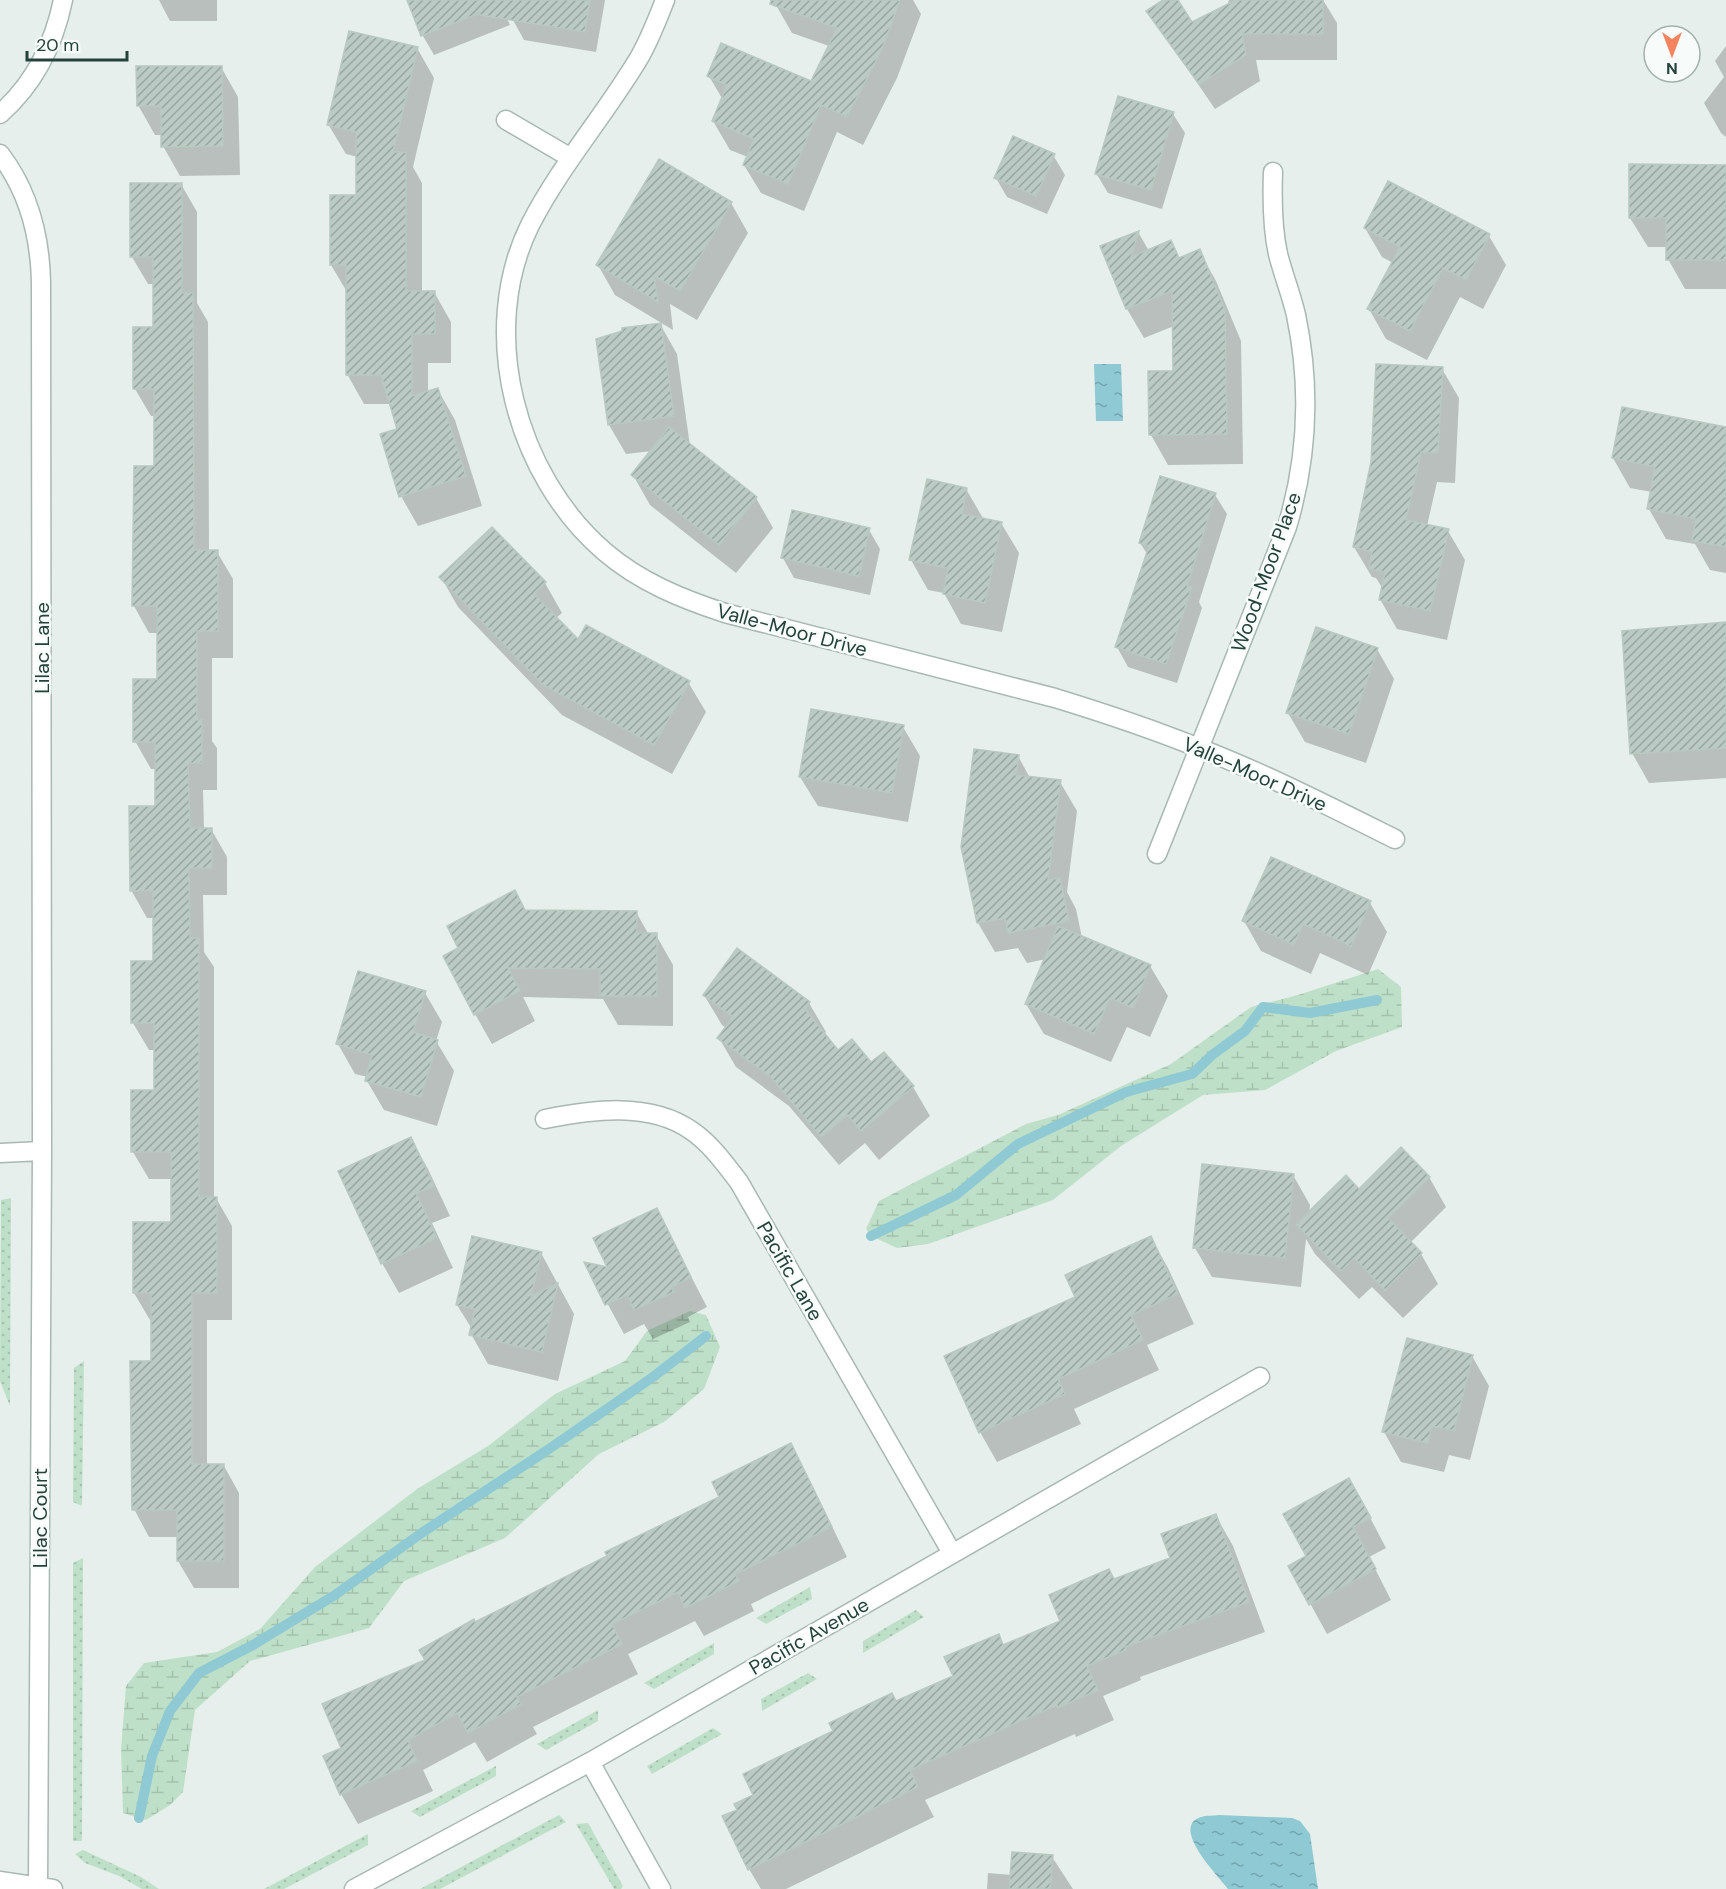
<svg xmlns="http://www.w3.org/2000/svg" width="1726" height="1889" font-family="'DM Sans',sans-serif">
<style>
.grass{fill:url(#grass-dots)}
.wetland{fill:url(#wetland-marsh)}
.water{fill:url(#water-ripples)}
.shadow{fill:#0003}
.lines{fill:none;stroke-linecap:round;stroke-linejoin:round}
.stream{stroke:#8ec9d4;stroke-width:10}
.building{fill:url(#building-hatch);stroke:#b8c9c2;stroke-width:1.5}
.minor-casing{stroke:#a8b8b2;stroke-width:21}
.minor{stroke:#fff;stroke-width:18}
.labels{text-anchor:middle;stroke-width:5;stroke-linejoin:round;paint-order:stroke}
.street-label{font-size:20px;fill:#24423a;stroke:#f7fbf9}
</style>
<defs>
<pattern id="grass-dots" width="8" height="8" patternUnits="userSpaceOnUse" patternTransform="scale(1.5)"><rect width="8" height="8" fill="#bfe0c8"/><path d="M2 2h.1M6 6h.1" fill="none" stroke="#a4c1ad" stroke-width="1.8" stroke-linecap="round"/></pattern>
<pattern id="wetland-marsh" width="20" height="14" patternUnits="userSpaceOnUse" patternTransform="scale(1.5)"><rect width="20" height="14" fill="#bfe0c8"/><path d="M1 5h8M5 5V1M11 12h8M15 12V8" fill="none" stroke="#a4c1ad"/></pattern>
<pattern id="water-ripples" width="26" height="14" patternUnits="userSpaceOnUse" patternTransform="scale(1.5)"><rect width="26" height="14" fill="#8ec9d4"/><path d="M2 4q2-2 4 0t4 0M15 11q2-2 4 0t4 0" fill="none" stroke="#74a5ad"/></pattern>
<pattern id="building-hatch" width="6" height="6" patternUnits="userSpaceOnUse" patternTransform="scale(1.5)"><rect width="6" height="6" fill="#bbcac4"/><path d="M-1 1l2-2M0 6l6-6M5 7l2-2" fill="none" stroke="#98a6a0"/></pattern>
</defs>
<rect width="100%" height="100%" fill="#e6efeb"/>
<path class="grass" d="M11 1198V1199L10 1406 0 1381 1 1200Z
M84 1361 82 1506 73 1502 74 1368Z
M83 1558 82 1841H73V1563Z
M810 1587 812 1599 766 1624 756 1618Z
M916 1610 924 1617 863 1653V1641Z
M714 1643V1654L654 1689 644 1683Z
M808 1673 817 1679 762 1711 761 1699Z
M598 1710V1721L546 1750 537 1744Z
M713 1728 722 1734 652 1774 647 1766Z
M496 1766V1776L420 1817 411 1811Z
M559 1815 566 1822 440 1889H420Z
M588 1823 623 1886 621 1889H614L576 1824Z
M368 1834V1845L284 1889H264Z
M83 1850 141 1877 159 1889H142L119 1876 85 1863 75 1854Z"/>
<path class="wetland" d="M1378 969 1401 987 1402 1027 1336 1051 1265 1090 1203 1095 1121 1146 1053 1200 928 1244 897 1248 871 1236 866 1229 879 1201 1026 1124 1058 1115 1171 1064 1251 1007 1298 995Z
M690 1311 706 1315 720 1347 704 1389 664 1422 599 1454 505 1538 404 1581 369 1628 250 1661 195 1710 183 1792 170 1805 146 1820 123 1813 121 1749 126 1686 144 1663 217 1652 260 1629 315 1567 417 1489 488 1446 555 1394 625 1361 647 1331Z"/>
<path class="water" d="M1094 364H1121L1123 421H1096Z
M1219 1815 1292 1818 1300 1821 1310 1834 1318 1889H1228C1219 1877 1169 1827 1201 1817 1206 1815 1214 1816 1219 1815Z"/>
<path class="shadow" d="M159 0H217V21H170Z
M409 0H499L510 25 434 55 423 36Z
M516 0H605L596 52 524 40 513 20Z
M777 0H913L921 14 897 78 863 145 837 132 804 211 761 193 744 165 748 157 730 150 713 121 723 100 709 76 811 83 829 46 792 33 776 5Z
M1229 0H1323L1337 23V60H1256L1260 81 1215 109 1172 46 1157 21 1192 24 1227 6Z
M1726 46V137L1721 133 1704 103 1724 77 1715 61Z
M417 48 434 78 413 167 422 183V292H434L451 322V363H428V393L438 390 455 420 482 506 418 526 401 496 399 430 391 404H364L347 374V292L331 265V197H358V157L346 154 328 124Z
M221 67 238 97 240 175 180 176 163 146 162 135H155L138 105Z
M1173 114 1185 133 1162 209 1108 193 1096 173Z
M1053 155 1065 175 1047 214 1007 197 996 178Z
M1726 166V289H1685L1668 259V247H1648L1630 218Z
M181 184 197 212V303L208 322 209 552H217L233 579V658H212V741L217 748V790H203L204 829H211L227 857V895H203L204 952 214 967V1198H216L232 1226V1320H207V1466H224L239 1493V1588H194L178 1561V1537H149L134 1509 152 1363V1320H150L134 1293 173 1223V1179H149L133 1152 156 1092V1050H149L133 1023V963H154V918H147L131 890 156 808V769H151L135 741 159 681V633H149L134 606 156 467V416H151L135 389 154 329V284H148L132 257Z
M731 203 748 233 697 320 670 304 673 330 615 295 598 265Z
M1365 228 1489 236 1506 265 1483 309 1460 297 1427 360 1386 339 1369 309 1393 263 1382 257Z
M1138 232 1149 251 1171 241 1180 259 1199 251 1216 281 1241 341 1243 464 1168 465 1151 435 1174 372V326L1144 338 1127 309 1102 247Z
M660 324 677 354 690 446 756 498 773 528 736 573 650 505 633 475 652 451 626 454 609 425 624 332Z
M1442 369 1459 398 1455 483 1437 482 1427 526 1448 531 1465 560 1447 640 1397 629 1380 599 1383 589 1376 578 1372 577 1354 547Z
M1726 429V573L1710 570 1695 544 1666 539 1649 509 1652 492 1630 488 1613 458Z
M966 489 984 520 1001 523 1019 553 1002 632 961 624 944 593 928 590 911 560Z
M1215 495 1227 514 1199 602 1202 608 1177 683 1128 667 1117 647 1148 555 1140 543Z
M869 530 880 549 870 595 794 578 783 558Z
M441 577 545 583 562 613 556 618 579 641 688 682 706 712 672 774 562 715 458 607Z
M1726 624V778L1649 783 1632 753Z
M1377 649 1394 679 1366 763 1305 742 1288 713Z
M903 727 920 756 908 822 818 806 800 777Z
M1018 756 1030 778 1060 782 1077 811 1067 892 1076 909 1082 938 1150 966 1168 996 1150 1037 1127 1027 1111 1062 1044 1034 1026 1004 1046 959 1027 963 1018 948 995 952 978 923Z
M1370 903 1387 932 1368 975 1320 953 1311 974 1261 951 1244 921Z
M526 912H636L649 935H656L673 965V1026L618 1025 603 999 523 997 535 1021 492 1044 475 1014Z
M425 993 442 1022 436 1041 454 1071 437 1126 384 1110 367 1081 368 1077 355 1074 338 1044Z
M704 995 809 1003 826 1032 824 1035 838 1052 871 1064 913 1087 930 1116 879 1160 865 1143 839 1165 789 1106 736 1067 719 1038 726 1028 722 1025Z
M411 1139 428 1169 450 1216 432 1223 453 1268 399 1293 382 1263Z
M1293 1175 1310 1205 1309 1214 1359 1191 1429 1177 1446 1207 1410 1243 1421 1254 1438 1284 1403 1318 1372 1287 1359 1299 1315 1254 1306 1239 1301 1287 1212 1277 1195 1248Z
M656 1209 707 1307 688 1317 690 1322 653 1339 644 1324 624 1334 586 1264 610 1269Z
M1151 1238 1168 1268 1194 1324 1147 1345 1159 1370 1074 1409 1081 1424 997 1462 980 1432 946 1357 1077 1298Z
M541 1253 574 1314 558 1381 488 1364 471 1334 472 1329 457 1305Z
M1472 1356 1489 1386 1470 1460 1449 1455 1444 1472 1401 1462 1384 1432Z
M790 1445 807 1475 847 1557 751 1604 754 1611 704 1636 695 1621 628 1654 638 1674 533 1727 537 1734 487 1762 475 1742 423 1770 433 1791 358 1824 341 1794 343 1749 427 1661 475 1624 721 1497Z
M1366 1510 1386 1548 1369 1557 1391 1600 1327 1634 1290 1567 1308 1556Z
M1216 1516 1233 1546 1265 1632 1140 1677 1141 1680 1103 1696 1114 1720 1076 1737 1075 1734 925 1800 934 1817 786 1889H761L749 1869 739 1810 755 1796 896 1702 955 1677 998 1635 1004 1646 1062 1621 1114 1580 1172 1559Z
M1052 1857 1073 1889H987L988 1873 1012 1875Z"/>
<g class="lines">
<path class="stream" d="M871 1236 956 1195 1018 1144 1126 1092 1192 1074 1212 1055 1245 1031 1263 1007 1310 1013 1377 1000
M139 1818 152 1756 170 1711 199 1673 253 1645 335 1595 423 1532 546 1451 653 1377 706 1336"/>
</g>
<path class="building" d="M407 0H590L585 32 480 15V13L421 36Z
M771 0H900L882 49 847 117 821 105 788 184 743 165 754 139 712 121 727 85 707 76 721 43 811 81 837 28 770 4Z
M1163 0H1178L1192 22 1236 0H1323V34H1242L1246 55 1199 84 1146 11Z
M349 31 418 47 393 152H406V291H435V334H412V396L438 388 466 476 399 497 380 434 397 429 381 375H346V265H330V195H356V132L327 125Z
M136 66H222L223 146 161 147V106H137Z
M1118 96 1174 112 1151 190 1095 174Z
M1013 136 1055 154 1036 196 994 178Z
M659 159 732 202 680 291 654 276 658 302 596 265Z
M1629 164 1726 165V260H1666V218H1629Z
M1388 181 1490 234 1466 280 1443 268 1410 331 1367 309 1400 247 1364 228Z
M130 183H182V293H193L194 550H218V631H197V720H202V763H188L190 828H212V868H189L190 938H199V1197H217V1293H192V1464H224V1561H177V1510H132L130 1361H151V1293H133V1222H171V1152H131V1090H154V1023H131V961H153V890L130 891 129 806H155V742H133V679H157V606H132L134 466H154V389H133V327H153V257H130Z
M1139 231 1131 257 1171 240 1179 258 1200 249 1225 310 1227 434 1149 435 1148 371H1173L1172 291 1126 309 1100 246Z
M661 323 674 416 608 425 596 339 622 331V328Z
M1376 364 1443 367 1438 453 1421 452 1406 520 1449 529 1430 611 1379 600 1385 572 1369 569 1372 552 1353 547 1371 462Z
M1622 407 1726 427V547L1692 541 1696 519 1647 509 1655 467 1612 458Z
M669 427 757 497 719 545 631 475Z
M1160 476 1216 493 1187 586 1192 587 1166 664 1115 647 1149 546 1139 543Z
M927 479 967 488 962 514 1002 522 985 603 943 594 948 568 909 560Z
M792 510 870 528 859 576 781 558Z
M492 527 546 582 534 594 578 639 586 625 690 681 654 745 543 685 439 577Z
M1726 622V748L1630 754 1622 631Z
M1316 627 1378 648 1349 734 1286 713Z
M811 709 904 725 892 793 799 777Z
M974 749 1019 755 1016 775 1061 780 1048 880 1060 878 1069 921 1008 933 1005 918 977 923 961 847Z
M1271 857 1371 901 1351 946 1303 924 1294 945 1242 921Z
M515 890 525 910 637 911V933H657V996H600V969L508 968 520 991 474 1015 443 956 458 948 447 926Z
M1058 926 1151 965 1133 1008 1110 998 1094 1034 1025 1004Z
M737 948 810 1002 805 1009 838 1050 852 1039 871 1062 884 1052 914 1086 861 1131 847 1115 821 1137 770 1076 717 1038 733 1017 703 995Z
M358 971 426 991 413 1032 438 1040 421 1097 365 1081 372 1055 336 1044Z
M411 1137 434 1186 416 1193 437 1238 381 1264 338 1171Z
M1401 1147 1430 1177 1388 1218 1422 1253 1385 1290 1354 1258 1341 1271 1296 1224 1346 1175 1359 1189Z
M1202 1164 1294 1174 1285 1258 1193 1248Z
M657 1208 691 1277 672 1287 674 1292 634 1310 627 1295 605 1305 584 1262 607 1267 593 1238Z
M472 1236 542 1252 531 1296 558 1283 542 1352 469 1335 475 1309 456 1305Z
M1151 1236 1178 1294 1131 1315 1143 1340 1058 1379 1065 1394 979 1433 944 1356 1075 1297 1065 1275Z
M1407 1338 1473 1355 1454 1431 1432 1426 1428 1443 1382 1432Z
M791 1443 832 1527 735 1574 739 1581 685 1608 678 1592 612 1624 622 1644 517 1697 521 1704 468 1733 457 1713 408 1740 417 1761 340 1795 323 1756 341 1748 322 1704 425 1660 419 1650 474 1619 475 1622 607 1556 605 1552 719 1497 712 1482Z
M1349 1478 1371 1518 1353 1527 1376 1569 1309 1605 1288 1566 1306 1556 1283 1514Z
M1216 1514 1249 1602 1125 1647 1126 1650 1087 1666 1098 1690 1058 1708 1057 1705 910 1770 918 1787 748 1870 722 1816 737 1810 734 1804 753 1795 743 1774 833 1731 829 1723 892 1693 896 1701 953 1676 944 1657 999 1634 1003 1645 1060 1621 1049 1595 1109 1569 1114 1579 1170 1558 1161 1534Z
M1012 1852 1053 1855 1050 1889H1009Z"/>
<g class="lines">
<defs>
<path id="minor" d="M665 0C657 20 650 39 639 58 605 115 560 166 530 225 477 332 516 476 605 552 640 582 682 599 725 613L1055 698C1104 713 1152 729 1199 748 1266 774 1331 807 1395 839
M0 114C34 84 54 44 63 0
M506 120 571 158
M0 154C29 192 40 235 41 282L42 1151 38 1886
M1157 854 1287 527C1308 457 1311 387 1296 315 1291 294 1283 274 1278 254 1272 227 1272 200 1273 172
M545 1119C591 1110 650 1101 692 1131 711 1144 725 1164 739 1182L952 1553
M0 1153 42 1151
M590 1762 661 1889
M0 1881 53 1889
M354 1889 590 1762 1260 1377"/>
</defs>
<use href="#minor" class="minor-casing"/>
<use href="#minor" class="minor"/>
</g>
<g class="labels">
<g class="street-label">
<text transform="translate(1266 572) rotate(-70)" y="7">Wood-Moor Place</text>
<text transform="translate(792 630) rotate(15)" y="7">Valle-Moor Drive</text>
<text transform="translate(42 648) rotate(-90)" y="7">Lilac Lane</text>
<text transform="translate(1255 774) rotate(24)" y="7">Valle-Moor Drive</text>
<text transform="translate(790 1271) rotate(60)" y="7">Pacific Lane</text>
<text transform="translate(40 1518) rotate(-90)" y="7">Lilac Court</text>
<text transform="translate(809 1636) rotate(-30)" y="7">Pacific Avenue</text>
</g>
</g>
<g transform="translate(1672 54) rotate(180)"><circle r="28" fill="#f7fbf9" stroke="#a3b1ad" stroke-width="1.5"/>
<path d="M0-4.5L10 22L0 15L-10 22Z" fill="#f4845f"/>
<text y="-9" font-size="16" font-weight="bold" text-anchor="middle" fill="#24423a">N</text>
</g>
<path d="M27 51v9h100v-9" fill="none" stroke="#24423a" stroke-width="3"/>
<text x="36" y="51" font-size="18" fill="#24423a" stroke="#f7fbf9" stroke-width="4.5" paint-order="stroke">20 m</text>
</svg>
